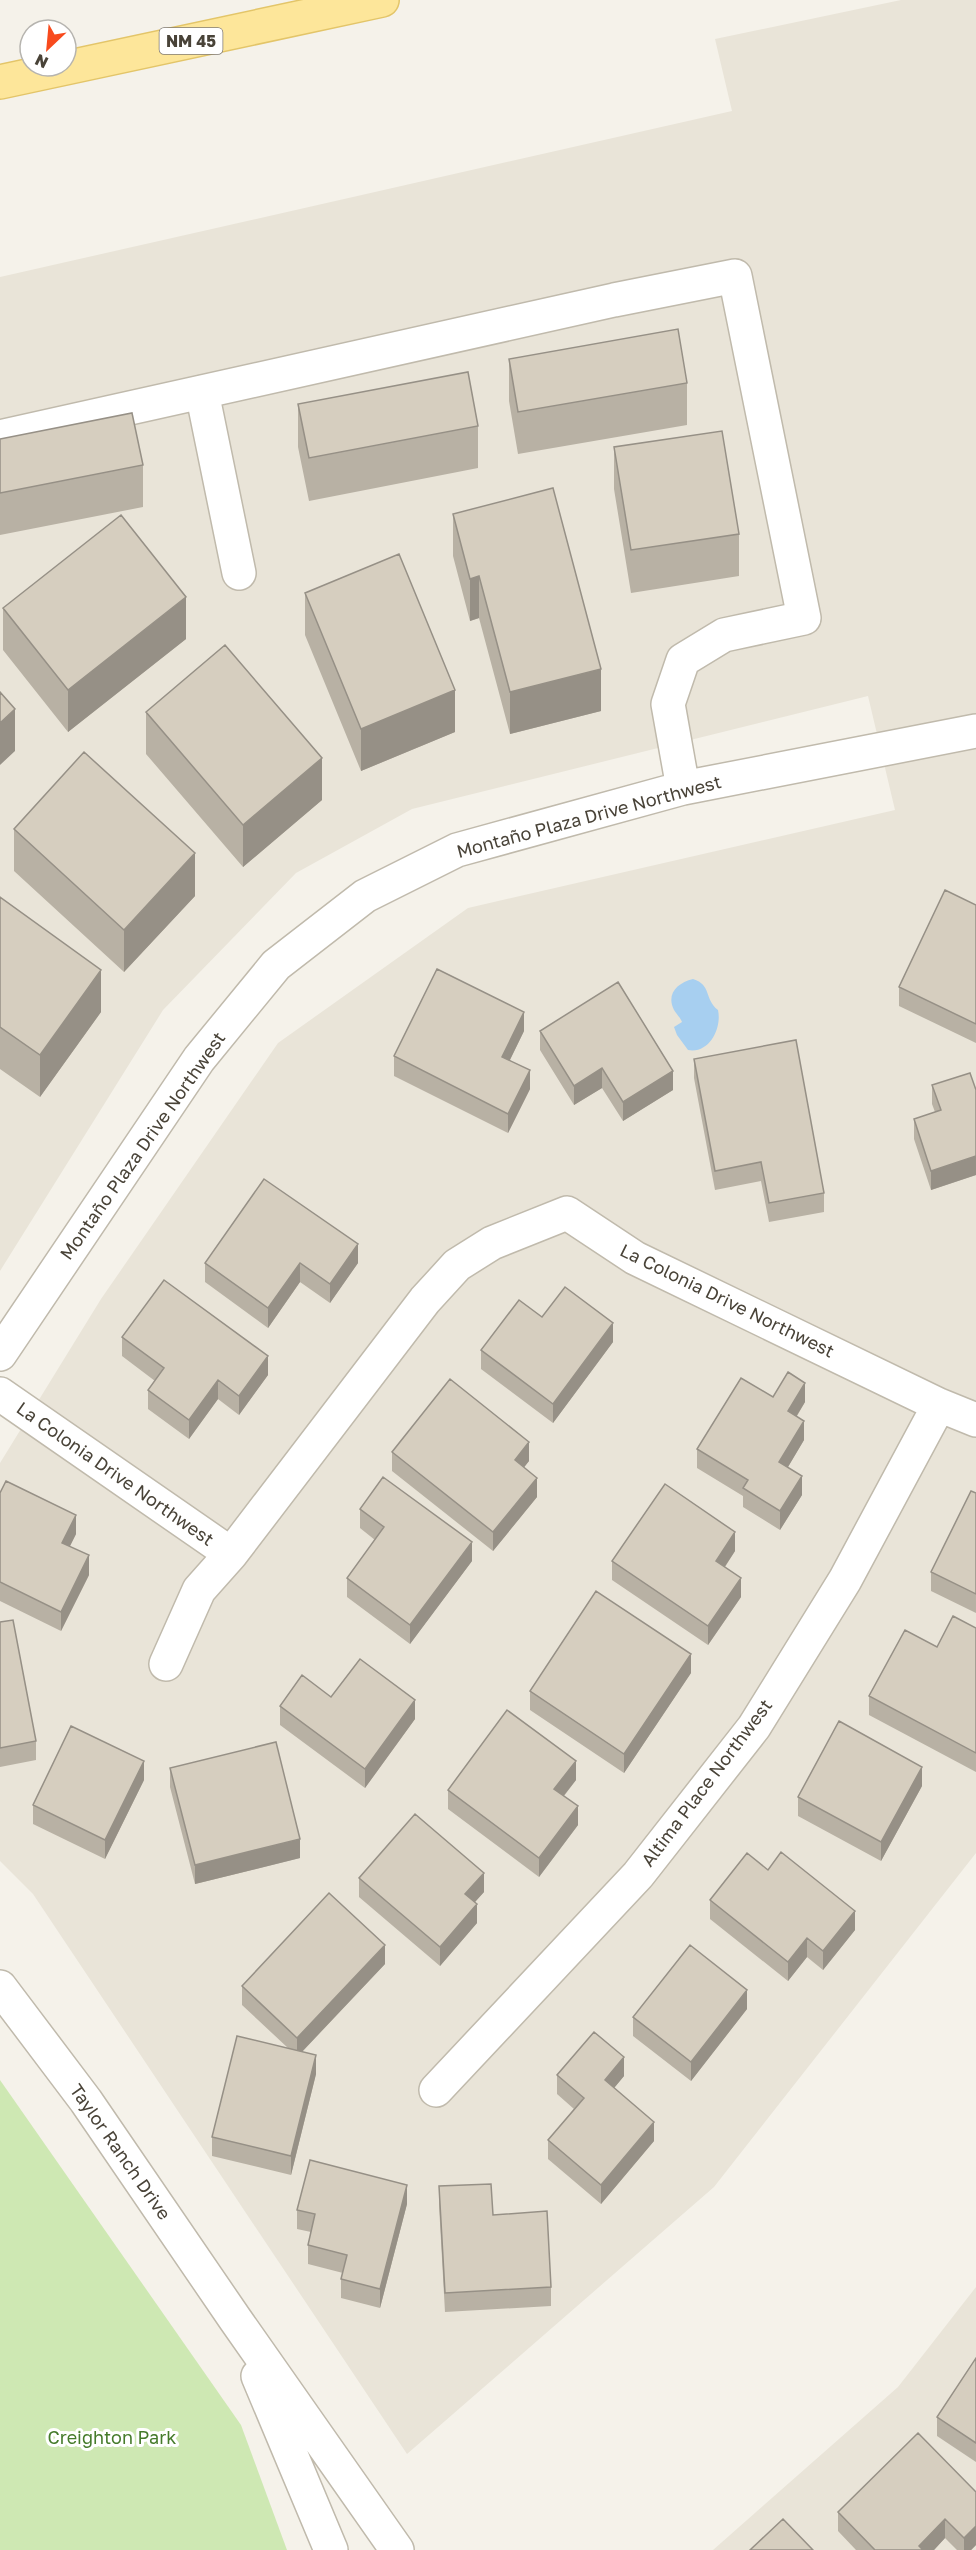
<svg xmlns="http://www.w3.org/2000/svg" width="976" height="2550" font-family="'Golos Text',sans-serif">
<style>
.residential{fill:#e9e4d8}
.green{fill:#cee8b3}
.water{fill:#a7cff0}
.lines{fill:none;stroke-linecap:round;stroke-linejoin:round}
.minor-casing{stroke:#c0baac;stroke-width:36}
.major-casing{stroke:#e3c569;stroke-width:36}
.minor{stroke:#fff;stroke-width:33}
.major{stroke:#fde69a;stroke-width:33}
.wall{fill:#b8b1a4}
.shaded-wall{fill:#969086}
.building{fill:#d6cebf;stroke:#969086;stroke-width:1.5}
.labels{text-anchor:middle;stroke-width:6;stroke-linejoin:round;paint-order:stroke}
.shield{fill:#fff;stroke:#807b74;stroke-width:1.5}
.shield-label{font-size:16px;font-weight:bold;fill:#494338}
.street-label{font-size:18px;fill:#494338;stroke:#fff}
.park-label{font-size:18px;fill:#457b2b;stroke:#fff}
</style>
<rect width="100%" height="100%" fill="#f5f2ea"/>
<path class="residential" d="M901 0H976V1853L714 2187 407 2454 33 1894 0 1861V1463L101 1299 278 1043 468 908 895 810 868 696 412 809 296 873 163 1010 0 1271V277L732 111 715 39Z
M976 2287V2550H713L898 2387Z"/>
<path class="green" d="M0 2080 241 2425 287 2550H0Z"/>
<path class="water" d="M693 979C712 985 704 999 718 1010 722 1027 710 1054 688 1050L677 1035 674 1027 682 1022C680 1017 677 1015 674 1010 666 994 677 983 693 979Z"/>
<g class="lines">
<defs>
<path id="minor" d="M202 392 239 573
M0 437 614 300 735 276 804 618 724 635 683 660 668 704 683 788
M0 1354 199 1059 276 965 365 896 457 850 683 788 976 731
M0 1394 231 1554
M166 1664 199 1590 231 1554 425 1300 457 1265 492 1243 567 1213 635 1258 939 1405 976 1420
M0 1987 86 2101 235 2319 397 2550
M436 2090 638 1875 754 1727 845 1580 939 1405
M258 2376 331 2550"/>
<path id="major" d="M0 82 382 0"/>
</defs>
<use href="#minor" class="minor-casing"/>
<use href="#major" class="major-casing"/>
<use href="#minor" class="minor"/>
<use href="#major" class="major"/>
</g>
<path class="wall" d="M509 359 687 383V425L518 454 509 401Z
M298 404 478 426V468L309 501 298 447Z
M0 439 143 465V507L0 535Z
M614 447 739 534V576L631 593 614 489Z
M453 514 601 711 510 734 479 618 470 621 453 556Z
M305 593 455 732 361 771 305 635Z
M3 608 186 639 68 732 3 650Z
M146 712 322 800 243 867 146 754Z
M14 829 195 896 124 972 14 871Z
M0 897 101 1012 40 1097 0 1069Z
M976 905V1043L899 1006V987Z
M524 1031 510 1060 530 1089 508 1133 394 1076V1056Z
M540 1031 673 1090 623 1121 602 1088 574 1105 540 1050Z
M694 1059 824 1193V1212L769 1222 761 1181 715 1190 694 1078Z
M932 1085 976 1090V1175L931 1190 914 1139V1119L935 1112 932 1104Z
M205 1263H358L330 1303 300 1282 268 1328 205 1282Z
M542 1317 613 1342 553 1423 481 1369V1350Z
M122 1337 268 1375 239 1415 218 1399 189 1439 148 1409V1390L155 1381 122 1356Z
M773 1397 805 1402 797 1416 804 1440 788 1467 802 1495 780 1530 743 1507V1496L697 1468V1449Z
M392 1452 529 1461 524 1467 537 1497 493 1551 392 1471Z
M0 1493 76 1534 70 1546 89 1575 61 1631 0 1601Z
M976 1493V1613L931 1591V1572Z
M360 1509 472 1561 410 1644 347 1597V1578L375 1540 360 1528Z
M735 1551 725 1567 741 1597 708 1645 612 1580V1561Z
M0 1622 36 1741V1760L0 1767Z
M976 1628V1772L869 1715V1696L937 1647Z
M691 1673 624 1773 530 1710V1691Z
M331 1697 415 1719 365 1788 280 1725V1706Z
M170 1768 300 1858 195 1884 170 1787Z
M144 1780 105 1859 33 1824V1805Z
M576 1780 564 1796 578 1825 539 1877 448 1809V1790Z
M922 1786 881 1861 798 1816V1797Z
M768 1870 855 1930 823 1970 807 1957 788 1981 710 1919V1900Z
M359 1878 484 1892 475 1902 477 1923 440 1966 359 1897Z
M385 1964 302 2052 316 2074 291 2175 212 2156V2137L288 2048 242 2005V1986Z
M747 2009 691 2081 633 2036V2017Z
M557 2075 624 2076 614 2088 654 2141 601 2204 548 2159V2140L574 2109 557 2094Z
M439 2186 493 2215 551 2287V2306L445 2312 439 2205Z
M407 2204 380 2308 341 2298V2279L343 2273 308 2264V2245L311 2232 297 2229V2210Z
M976 2358V2462L937 2436V2417Z
M976 2492V2545L971 2550H957L945 2538 934 2550H856L838 2531V2512Z"/>
<path class="shaded-wall" d="M479 576V618L470 621V579Z
M186 597V639L68 732V690Z
M601 669V711L510 734V692Z
M455 690V732L361 771V729Z
M15 709V751L0 765V723Z
M322 758V800L243 867V825Z
M195 853V896L124 972V930Z
M101 970V1012L40 1097V1055Z
M524 1012V1031L502 1076V1057Z
M602 1068V1088L574 1105V1086Z
M530 1070V1089L508 1133V1114Z
M673 1071V1090L623 1121V1102Z
M976 1156V1175L931 1190V1171Z
M358 1244V1263L330 1303V1284Z
M300 1263V1282L268 1328V1308Z
M613 1323V1342L553 1423V1404Z
M268 1356V1375L239 1415V1396Z
M218 1380V1399L189 1439V1420Z
M805 1383V1402L788 1430V1411Z
M804 1421V1440L779 1482V1462Z
M529 1442V1461L515 1479V1460Z
M802 1476V1495L780 1530V1511Z
M537 1478V1497L493 1551V1532Z
M76 1515V1534L62 1562V1543Z
M735 1532V1551L716 1580V1561Z
M472 1542V1561L410 1644V1625Z
M89 1555V1575L61 1631V1612Z
M741 1578V1597L708 1645V1626Z
M691 1654V1673L624 1773V1754Z
M415 1700V1719L365 1788V1769Z
M144 1761V1780L105 1859V1840Z
M576 1761V1780L554 1808V1789Z
M922 1767V1786L881 1861V1842Z
M578 1806V1825L539 1877V1858Z
M300 1839V1858L195 1884V1865Z
M484 1873V1892L465 1913V1894Z
M477 1904V1923L440 1966V1947Z
M855 1911V1930L823 1970V1951Z
M807 1938V1957L788 1981V1962Z
M385 1945V1964L297 2057V2038Z
M747 1990V2009L691 2081V2062Z
M316 2055V2074L291 2175V2156Z
M624 2057V2076L605 2099V2080Z
M654 2122V2141L601 2204V2185Z
M407 2185V2204L380 2308V2289Z
M945 2519V2538L934 2550H919V2546Z
M976 2526V2545L971 2550H964V2538Z"/>
<path class="building" d="M678 329 687 383 518 412 509 359Z
M468 372 478 426 309 458 298 404Z
M132 413 143 465 0 493V439Z
M722 431 739 534 631 550 614 447Z
M553 488 601 669 510 692 479 576 470 579 453 514Z
M121 515 186 597 68 690 3 608Z
M399 554 455 690 361 729 305 593Z
M225 645 322 758 243 825 146 712Z
M0 692 15 709 0 723Z
M84 752 195 853 124 930 14 829Z
M945 890 976 905V1024L899 987Z
M0 897 101 970 40 1055 0 1027Z
M437 969 524 1012 502 1057 530 1070 508 1114 394 1056Z
M618 982 673 1071 623 1102 602 1068 574 1086 540 1031Z
M796 1040 824 1193 769 1203 761 1162 715 1171 694 1059Z
M970 1073 976 1090V1156L931 1171 914 1119 941 1110 932 1085Z
M264 1179 358 1244 330 1284 300 1263 268 1308 205 1263Z
M164 1280 268 1356 239 1396 218 1380 189 1420 148 1390 164 1368 122 1337Z
M565 1287 613 1323 553 1404 481 1350 519 1300 542 1317Z
M788 1372 805 1383 788 1411 804 1421 779 1462 802 1476 780 1511 743 1488 748 1480 697 1449 741 1378 773 1397Z
M450 1379 529 1442 515 1460 537 1478 493 1532 392 1452Z
M383 1477 472 1542 410 1625 347 1578 384 1527 360 1509Z
M6 1481 76 1515 62 1543 89 1555 61 1612 0 1582V1493Z
M665 1484 735 1532 716 1561 741 1578 708 1626 612 1561Z
M971 1491 976 1493V1594L931 1572Z
M596 1591 691 1654 624 1754 530 1691Z
M953 1616 976 1628V1753L869 1696 905 1630 937 1647Z
M13 1620 36 1741 0 1748V1622Z
M360 1659 415 1700 365 1769 280 1706 302 1675 331 1697Z
M507 1710 576 1761 554 1789 578 1806 539 1858 448 1790Z
M839 1721 922 1767 881 1842 798 1797Z
M71 1726 144 1761 105 1840 33 1805Z
M276 1742 300 1839 195 1865 170 1768Z
M415 1814 484 1873 465 1894 477 1904 440 1947 359 1878Z
M781 1852 855 1911 823 1951 807 1938 788 1962 710 1900 747 1853 768 1870Z
M329 1893 385 1945 297 2038 242 1986Z
M690 1945 747 1990 691 2062 633 2017Z
M594 2032 624 2057 605 2080 654 2122 601 2185 548 2140 584 2098 557 2075Z
M237 2036 316 2055 291 2156 212 2137Z
M310 2160 407 2185 380 2289 341 2279 347 2255 308 2245 315 2214 297 2210Z
M491 2184 493 2215 547 2211 551 2287 445 2293 439 2186Z
M976 2358V2443L937 2417Z
M918 2433 976 2492V2526L964 2538 945 2519 919 2546 923 2550H875L838 2512Z
M783 2519 813 2550H750Z"/>
<g class="labels">
<rect class="shield" x="159.5" y="28" width="63" height="26" rx="4.5"/>
<g class="shield-label">
<text x="191" y="47">NM 45</text>
</g>
<g class="street-label">
<text transform="translate(589 817) rotate(-15)" y="6">Montaño Plaza Drive Northwest</text>
<text transform="translate(143 1146) rotate(-55)" y="6">Montaño Plaza Drive Northwest</text>
<text transform="translate(727 1301) rotate(26)" y="6">La Colonia Drive Northwest</text>
<text transform="translate(115 1474) rotate(35)" y="6">La Colonia Drive Northwest</text>
<text transform="translate(707 1783) rotate(-53)" y="6">Altima Place Northwest</text>
<text transform="translate(120 2152) rotate(55)" y="6">Taylor Ranch Drive</text>
</g>
<g class="park-label">
<text x="112" y="2444">Creighton Park</text>
</g>
</g>
<g transform="translate(48 48) rotate(206)"><circle r="28" fill="#ffffff" stroke="#b6b4af" stroke-width="1.5"/>
<path d="M0-4.5L10 22L0 15L-10 22Z" fill="#f84a1d"/>
<text y="-9" font-size="16" font-weight="bold" text-anchor="middle" fill="#494338">N</text>
</g>
</svg>
